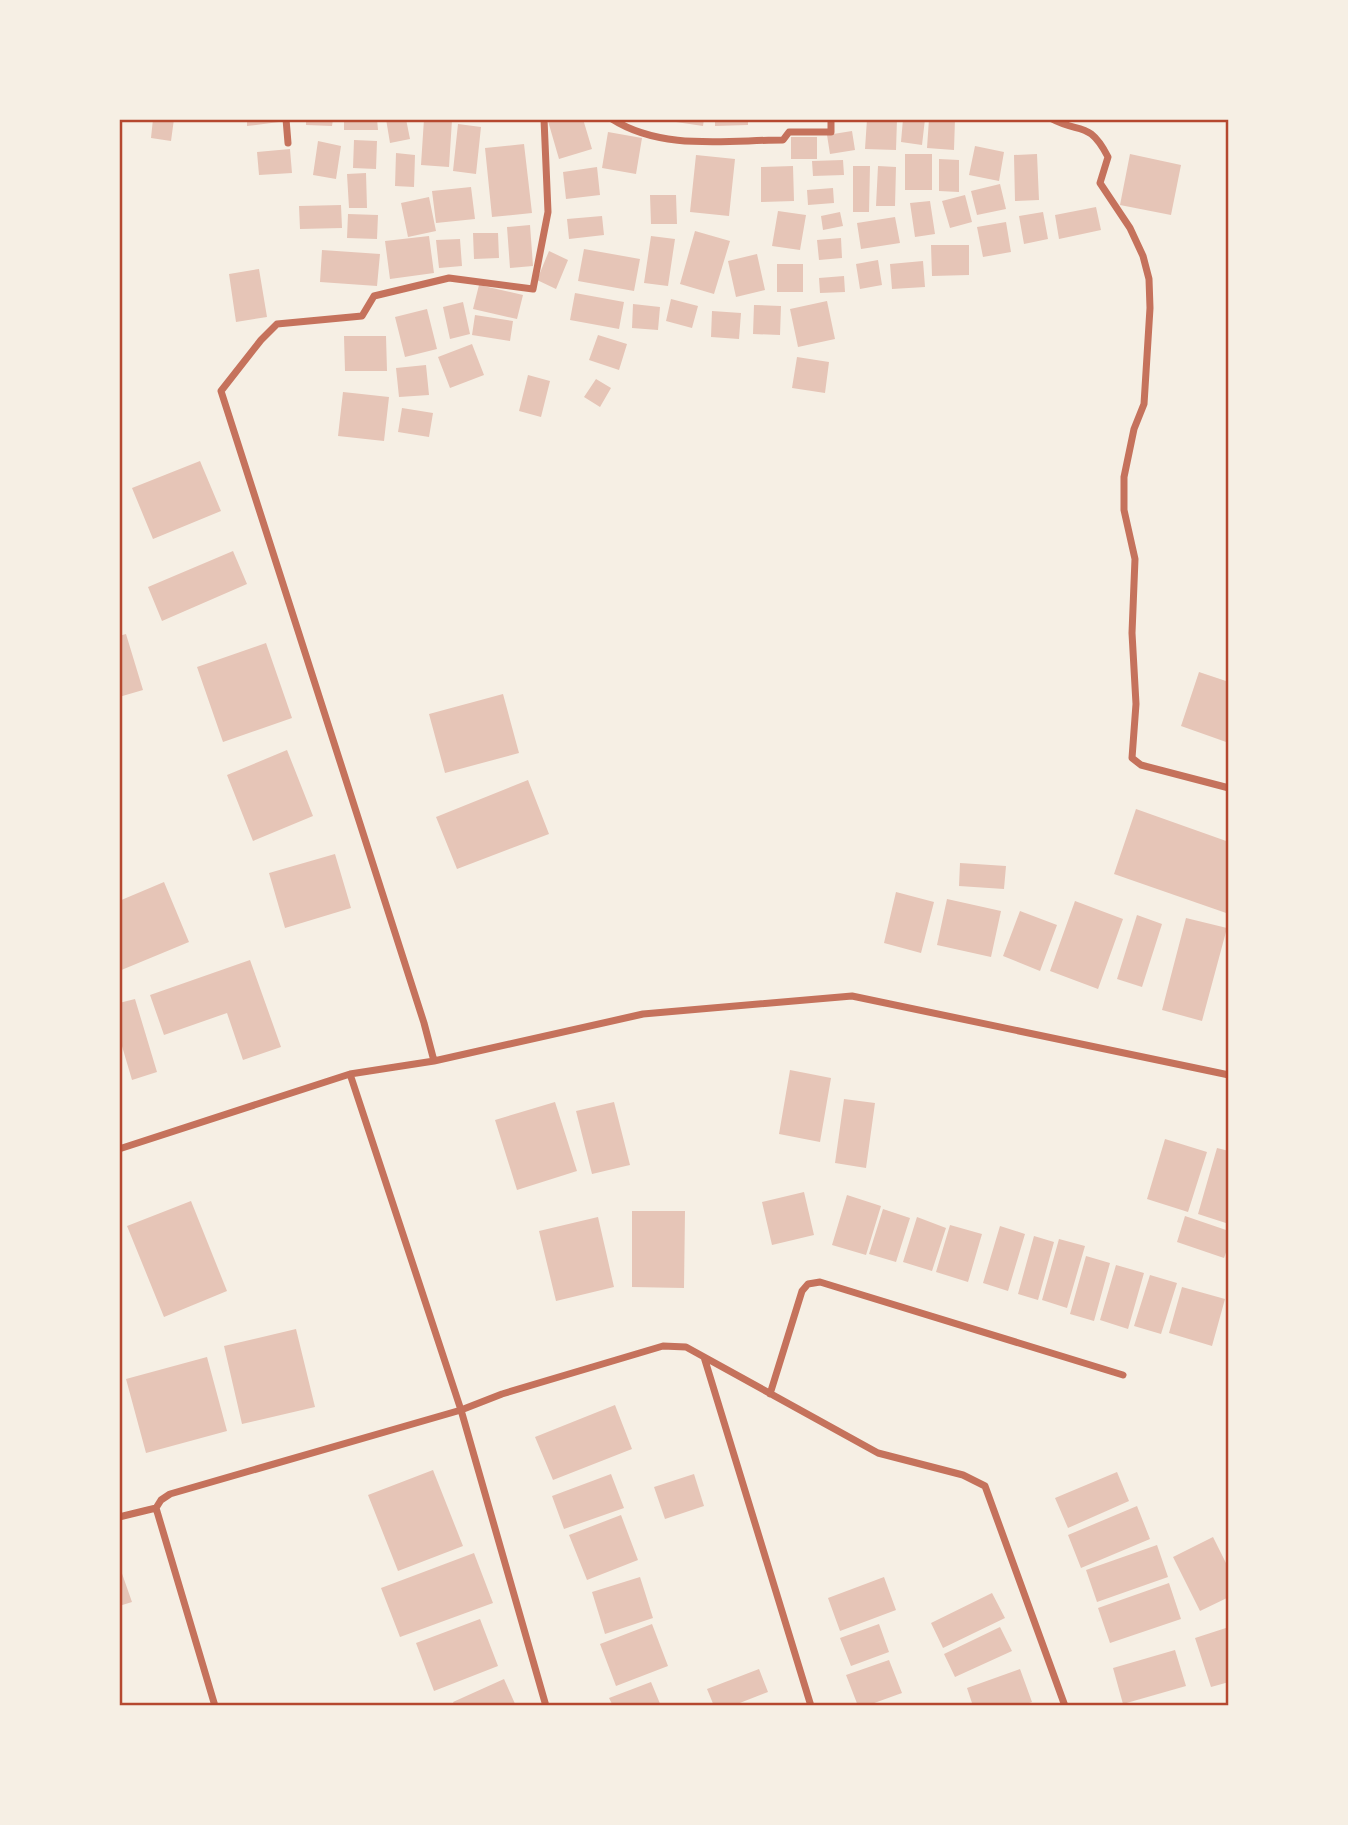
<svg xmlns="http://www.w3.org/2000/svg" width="1348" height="1825" font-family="Cabin,sans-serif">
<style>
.building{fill:#e6c5b7}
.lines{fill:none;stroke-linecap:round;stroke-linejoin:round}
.minor{stroke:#c5725c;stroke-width:7}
.neatline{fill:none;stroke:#b5482f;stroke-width:2.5}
</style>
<rect width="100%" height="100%" fill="#f6efe4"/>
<path class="building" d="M153 119H174L171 141 151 138Z
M247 119H279V122L247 126Z
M306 119H333L332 126 306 125Z
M344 119H377L378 130H344Z
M386 119H406L410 139 390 143Z
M424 119 452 120 449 167 421 165Z
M555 119H583L592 149 559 159 548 121Z
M676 119H704L703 126 676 122Z
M715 119H748V125L715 126Z
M867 119H897L896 150 865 149Z
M903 119H925L922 145 901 142Z
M929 119H955L954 150 927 148Z
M458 124 481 127 476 174 453 171Z
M852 131 855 150 830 154 827 135Z
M608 132 642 138 636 174 602 168Z
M791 137H817V159H791Z
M354 140 377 141 376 169 353 168Z
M318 141 341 146 336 179 313 175Z
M524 144 532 213 492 217 485 148Z
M975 146 1004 152 999 181 969 175Z
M290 149 292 173 259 175 257 152Z
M396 153 415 155 414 187 395 186Z
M905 154H932V190H905Z
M1037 154 1039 200 1015 201 1014 155Z
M1130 154 1181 165 1171 215 1120 205Z
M696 155 735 159 729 216 690 212Z
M939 159 959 160V192L939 191Z
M843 160 844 175 813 176 812 161Z
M793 166 794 201 761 202V167Z
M853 166H870L869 212H853Z
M878 166 896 167 895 206H876Z
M597 167 600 195 566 199 563 172Z
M366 173 367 208H349L347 174Z
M1000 184 1006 209 977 215 971 191Z
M471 187 475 219 436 223 432 191Z
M833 188 834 203 808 205 807 190Z
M650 195H676L677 224H651Z
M965 195 972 222 950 228 942 201Z
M429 197 436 231 408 237 401 203Z
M930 201 935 234 915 237 910 203Z
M341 205 342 228 300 229 299 206Z
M1096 207 1101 230 1059 239 1055 215Z
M778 211 806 215 800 250 772 246Z
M840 212 843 226 823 230 821 216Z
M1043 212 1048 239 1024 244 1019 216Z
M348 214 378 215 377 239 347 238Z
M602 216 604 235 569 239 567 219Z
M895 217 900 243 861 249 857 223Z
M1006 222 1011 252 983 257 977 227Z
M530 225 533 266 510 268 507 227Z
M695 231 730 241 714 294 680 284Z
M473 233H498L499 258 474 259Z
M429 236 434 273 390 279 385 241Z
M651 236 675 239 668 286 644 283Z
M841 238 842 258 819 260 817 240Z
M460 239 462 266 439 268 436 240Z
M931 245H969V275L932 276Z
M584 249 640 259 634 291 578 281Z
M322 250 380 254 377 286 320 282Z
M549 251 568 260 556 289 537 280Z
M757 254 765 290 736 297 728 261Z
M878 260 882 285 860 289 856 264Z
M923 261 925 287 892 289 890 264Z
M777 264H803V292H777Z
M259 269 267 317 236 322 229 274Z
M844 276 845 292 820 293 819 278Z
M479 285 523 295 517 319 473 309Z
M575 293 624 302 619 329 570 320Z
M671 299 698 306 692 328 666 321Z
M827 301 835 339 798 347 790 309Z
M463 302 470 334 450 339 443 307Z
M633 304 660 307 658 330 632 328Z
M754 305 781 306 780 335 753 334Z
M427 309 437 349 405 357 395 317Z
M712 311 741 313 739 339 711 337Z
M475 315 513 321 510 341 472 335Z
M598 335 627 344 619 370 589 360Z
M344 336H386L387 371H345Z
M472 344 484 375 450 388 438 357Z
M797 357 829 362 825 393 792 388Z
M426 365 429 395 399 397 396 368Z
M528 375 550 381 541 417 519 411Z
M596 379 611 388 600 407 584 397Z
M343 392 389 397 384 441 338 436Z
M402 408 433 413 429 437 398 432Z
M200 461 221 511 153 539 132 488Z
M233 551 247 584 162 621 148 587Z
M126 634 143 690 119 697V636Z
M266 643 292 718 223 742 197 667Z
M1199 672 1229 682V743L1181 726Z
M503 694 519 753 445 773 429 714Z
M287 750 313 816 253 841 227 775Z
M528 780 549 834 457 869 436 817Z
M1136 809 1229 842V914L1114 874Z
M335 854 351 908 285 928 269 873Z
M960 863 1006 866 1004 889 959 886Z
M164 882 189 942 119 971V901Z
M896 892 934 902 921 953 884 943Z
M947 899 1001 911 991 957 937 945Z
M1075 901 1123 919 1098 989 1050 971Z
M1020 911 1057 925 1040 971 1003 956Z
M1137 915 1162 924 1142 987 1117 979Z
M1186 918 1227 928 1202 1021 1162 1010Z
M250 960 281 1047 243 1060 227 1013 164 1035 150 995Z
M135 999 157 1072 132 1080 119 1036V1003Z
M790 1070 831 1078 820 1142 779 1134Z
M844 1099 875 1103 866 1168 835 1163Z
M555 1102 577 1171 517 1190 495 1120Z
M614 1102 630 1165 592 1174 576 1111Z
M1165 1139 1207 1152 1188 1212 1147 1199Z
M1217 1148 1229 1151V1224L1198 1214Z
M804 1192 814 1235 772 1245 762 1202Z
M847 1195 881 1206 866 1255 832 1245Z
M191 1201 227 1291 164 1317 127 1226Z
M883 1209 910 1218 896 1262 869 1254Z
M632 1211H685L684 1288 632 1287Z
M1185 1216 1229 1231V1244L1224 1258 1177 1242Z
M598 1217 614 1287 556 1301 539 1231Z
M917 1217 946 1228 932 1271 903 1262Z
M950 1225 982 1234 968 1282 936 1272Z
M1000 1226 1025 1234 1008 1291 983 1283Z
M1034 1236 1054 1242 1038 1300 1018 1294Z
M1059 1239 1085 1246 1067 1308 1042 1300Z
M1086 1256 1110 1263 1094 1321 1070 1314Z
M1116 1265 1144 1273 1128 1329 1100 1320Z
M1150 1275 1177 1283 1161 1334 1134 1326Z
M1182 1287 1225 1299 1212 1346 1169 1333Z
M296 1329 315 1407 242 1424 224 1346Z
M207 1357 227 1431 146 1453 126 1379Z
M615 1405 632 1449 553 1480 535 1437Z
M433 1470 463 1546 398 1571 368 1495Z
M1117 1472 1129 1501 1068 1528 1055 1498Z
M611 1474 624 1508 564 1529 552 1496Z
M694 1474 704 1506 665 1519 654 1487Z
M1137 1506 1150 1539 1081 1568 1068 1535Z
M621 1515 638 1560 587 1580 569 1535Z
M1213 1537 1229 1569V1597L1200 1611 1173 1557Z
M1157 1545 1168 1577 1097 1602 1086 1570Z
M474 1553 493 1603 400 1637 381 1588Z
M119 1565 132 1602 119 1606Z
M640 1577 653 1618 605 1634 592 1592Z
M884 1577 896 1610 840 1631 828 1598Z
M1169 1583 1181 1619 1110 1643 1098 1608Z
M992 1593 1005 1618 943 1648 931 1623Z
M480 1619 498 1666 434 1691 416 1643Z
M652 1624 668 1666 616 1686 600 1644Z
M879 1624 889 1652 851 1666 840 1638Z
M1000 1627 1012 1651 955 1677 944 1654Z
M1229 1627V1682L1211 1687 1195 1638Z
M1175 1650 1186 1686 1123 1704 1113 1668Z
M889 1660 902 1693 866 1706H858L846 1675Z
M759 1669 768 1692 732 1706H714L707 1689Z
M1020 1669 1032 1702 1021 1706H973L967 1688Z
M504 1679 516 1706H455L453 1702Z
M651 1682 661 1706H613L609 1698Z"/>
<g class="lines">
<path class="minor" d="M286 119 288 143
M612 119C662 151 727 140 783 140L789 132H831V119
M1052 119C1080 134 1089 120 1108 157L1100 183 1130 228 1143 256 1149 279 1150 308 1144 404 1134 429 1124 477V510L1135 559 1132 633 1136 704 1132 758 1141 765 1229 788
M434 1061 424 1023 221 391 261 340 277 324 362 316 374 296 449 278 533 289 548 212 544 119
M350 1074 461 1410 546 1706
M119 1149 350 1074 434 1061 643 1014 852 996 1229 1075
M704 1357 811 1706
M770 1394 802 1291 808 1284 820 1282 1123 1375
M156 1508 215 1706
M119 1517 156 1508 161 1500 170 1494 461 1410 502 1394 663 1346 686 1347 878 1453 963 1475 985 1486 1065 1706"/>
</g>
<rect width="1348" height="1825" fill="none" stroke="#f6efe4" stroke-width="242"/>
<rect x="121" y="121" width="1106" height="1583" class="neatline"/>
</svg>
